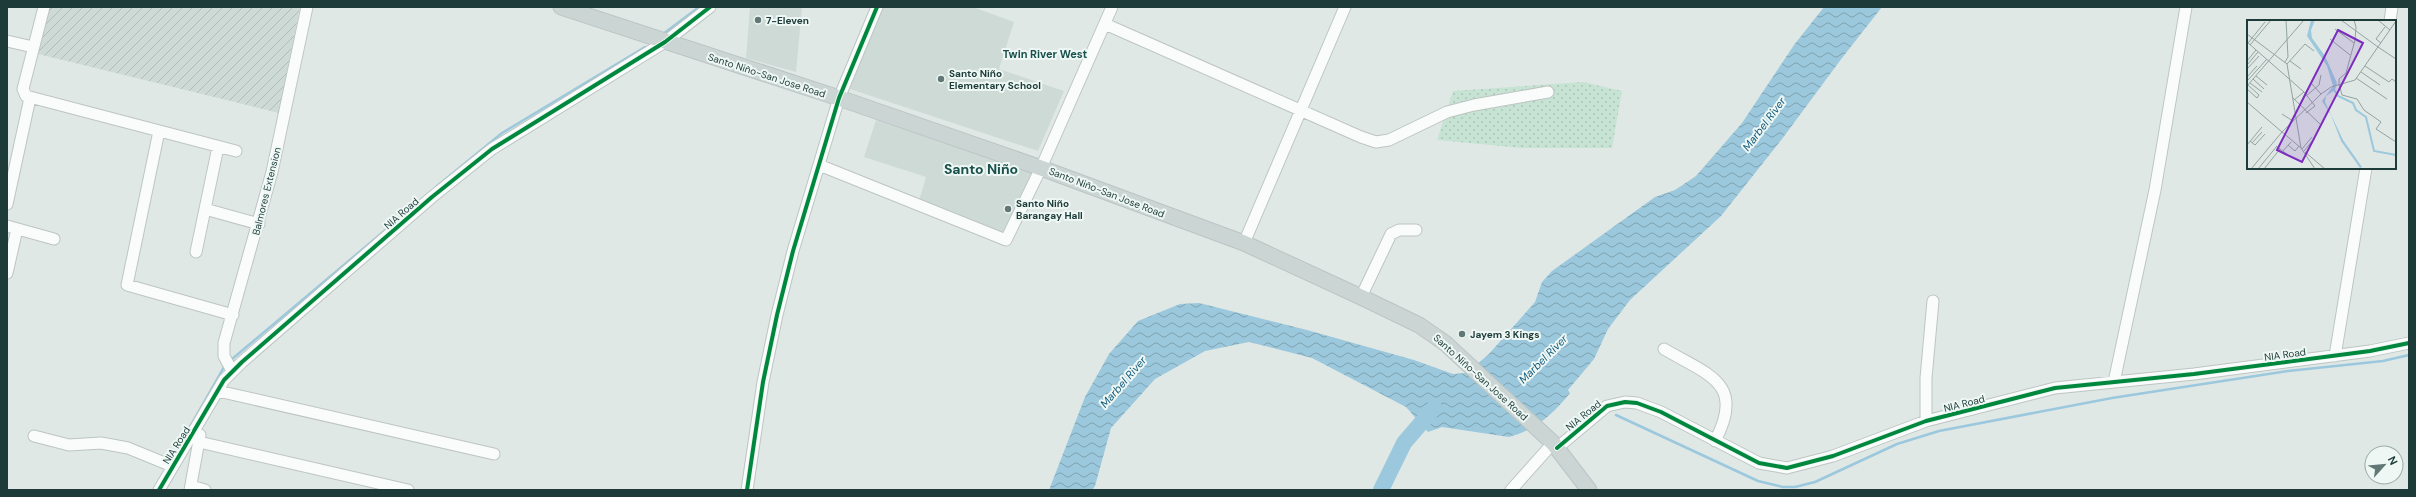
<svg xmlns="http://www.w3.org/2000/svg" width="2416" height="497" font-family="'DM Sans',sans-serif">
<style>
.built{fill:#cddad6}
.industrial{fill:url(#industrial-furrows)}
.green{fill:url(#green-dots)}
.water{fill:url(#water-waves)}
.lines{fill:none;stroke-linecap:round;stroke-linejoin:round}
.stream{stroke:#9bc8dc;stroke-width:2.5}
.river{stroke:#9bc8dc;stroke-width:16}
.minor-casing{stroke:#bdc5c3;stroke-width:13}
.major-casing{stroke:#bac5c3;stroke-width:17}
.minor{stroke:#fafcfb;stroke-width:11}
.major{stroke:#cbd5d4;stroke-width:15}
.cycleway-casing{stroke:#eef7f4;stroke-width:6}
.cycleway{stroke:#00873e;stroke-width:4}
.poi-dot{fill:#617876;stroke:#eef7f4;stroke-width:1.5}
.labels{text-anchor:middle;stroke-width:4;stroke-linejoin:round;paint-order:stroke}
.poi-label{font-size:10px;font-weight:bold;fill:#1d3c39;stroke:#eef7f4;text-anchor:start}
.street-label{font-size:10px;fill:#1d3c39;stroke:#eef7f4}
.neighbourhood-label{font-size:11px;font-weight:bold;fill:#18504b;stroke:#eef7f4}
.water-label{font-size:11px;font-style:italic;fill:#125b7d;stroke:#eef7f4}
.district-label{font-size:14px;font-weight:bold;fill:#18504b;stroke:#eef7f4}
.inset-river{fill:none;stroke:#9bc8dc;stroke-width:2}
.inset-road{fill:none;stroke:#92a3a1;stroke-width:1}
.view{fill:#7b2cbf;fill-opacity:0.15;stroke:#7b2cbf;stroke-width:2}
.inset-edge{fill:none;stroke:#1d3c39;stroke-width:2}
</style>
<defs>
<pattern id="industrial-furrows" width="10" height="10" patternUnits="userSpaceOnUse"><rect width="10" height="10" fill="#cddad6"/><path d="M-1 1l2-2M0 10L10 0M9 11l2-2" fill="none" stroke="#b0bcb8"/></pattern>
<pattern id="green-dots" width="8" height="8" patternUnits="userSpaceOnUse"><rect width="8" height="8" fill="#c7e3d4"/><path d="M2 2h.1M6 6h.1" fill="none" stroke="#aac4b7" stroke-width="1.8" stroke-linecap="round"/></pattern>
<pattern id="water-waves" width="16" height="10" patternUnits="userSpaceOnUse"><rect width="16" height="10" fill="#9bc8dc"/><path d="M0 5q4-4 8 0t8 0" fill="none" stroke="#7ea4b3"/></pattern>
</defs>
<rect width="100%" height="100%" fill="#e0e8e6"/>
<path class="built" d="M750 7H802L796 72 746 58Z
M882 7H973L1014 22 999 69 1064 91 1038 151 850 89Z
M876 120 1034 171 1005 234 919 201 926 177 864 157Z"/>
<path class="industrial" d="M49 7H300L279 113 38 54Z"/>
<path class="green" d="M1583 82 1622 91 1612 148H1522L1437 140 1453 91Z"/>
<path class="water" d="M1824 7H1882L1842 58 1782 139 1721 216 1630 300 1608 329 1594 359 1568 390 1570 393C1553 414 1536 430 1509 437L1442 427 1428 432 1406 407 1312 358 1249 342 1205 351 1155 379 1111 428 1095 486 1092 490H1049L1085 397 1109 354 1138 321 1180 304 1199 303 1307 330 1414 360 1453 374 1466 373 1488 355 1535 302 1542 282 1552 271 1655 197 1675 190 1696 176 1742 123 1794 45Z"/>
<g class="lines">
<path class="stream" d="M663 34 699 7
M436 187 502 133 645 47
M231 360 408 211
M1616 415 1758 481 1783 487H1795L1815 482 1897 444 1939 431 2112 398 2288 371 2383 361 2409 355
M183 439 224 367"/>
<path class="river" d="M1381 490 1404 443 1434 408"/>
<defs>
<path id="minor" d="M44 7 23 89 26 96 236 151
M2390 21 2392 7
M1105 24 1361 137 1376 142 1389 140 1447 112 1474 105 1548 92
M7 41 33 47
M159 131 127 285 233 315
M819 165 1006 240 1041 168 1112 7
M7 204 30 98
M205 209 259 224
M7 226 54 239
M1244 243 1345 7
M196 252 218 147
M7 273 17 229
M1361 297 1391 234 1399 230H1416
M1664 349C1708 375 1746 383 1715 441
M2335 356 2366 168
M232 371 224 356V343L272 172 307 7
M2114 382 2155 190 2186 7
M218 391 494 454
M1926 421V378L1933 301
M34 436 69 445 101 443 128 448 172 466
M199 442 408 490
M1557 448 1607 406 1625 402 1637 403 1661 412 1759 463 1787 468 1833 456 1926 421 2055 388 2194 374 2370 351 2409 343
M191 486 205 490
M159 490 224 380 242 362 432 197 492 149 665 42 710 7
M190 490 200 435
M747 490 763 382 777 315 793 251 839 98 877 7
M1511 490 1553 443"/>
<path id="major" d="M561 7 839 98 1041 168 1244 243 1361 297 1419 325 1445 343 1553 443 1589 490"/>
</defs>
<use href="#minor" class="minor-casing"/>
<use href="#major" class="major-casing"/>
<use href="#minor" class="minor"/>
<use href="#major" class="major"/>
<defs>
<path id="cycleway" d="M1557 448 1607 406 1625 402 1637 403 1661 412 1759 463 1787 468 1833 456 1926 421 2055 388 2194 374 2370 351 2409 343
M159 490 224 380 242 362 432 197 492 149 665 42 710 7
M747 490 763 382 777 315 793 251 839 98 877 7"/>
</defs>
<use href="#cycleway" class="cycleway-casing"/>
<use href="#cycleway" class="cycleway"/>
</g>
<g class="poi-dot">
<circle cx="758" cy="20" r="4"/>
<circle cx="941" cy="79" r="4"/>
<circle cx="1008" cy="209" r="4"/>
<circle cx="1462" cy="334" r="4"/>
</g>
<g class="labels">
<g class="poi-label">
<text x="766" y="24">7-Eleven</text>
<text x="949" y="77">Santo Niño<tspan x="949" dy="12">Elementary School</tspan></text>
<text x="1016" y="207">Santo Niño<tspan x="1016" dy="12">Barangay Hall</tspan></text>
<text x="1470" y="338">Jayem 3 Kings</text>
</g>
<g class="street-label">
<text transform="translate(767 75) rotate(18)" y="4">Santo Niño-San Jose Road</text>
<text transform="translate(266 191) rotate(-76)" y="4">Balmores Extension</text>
<text transform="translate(1107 192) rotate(21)" y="4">Santo Niño-San Jose Road</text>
<text transform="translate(401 213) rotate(-41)" y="4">NIA Road</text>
<text transform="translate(2285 354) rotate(-8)" y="4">NIA Road</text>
<text transform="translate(1481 377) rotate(42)" y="4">Santo Niño-San Jose Road</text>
<text transform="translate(1964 403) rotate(-14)" y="4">NIA Road</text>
<text transform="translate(1583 415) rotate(-39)" y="4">NIA Road</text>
<text transform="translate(176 445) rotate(-58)" y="4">NIA Road</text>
</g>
<g class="neighbourhood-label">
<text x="1045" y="58">Twin River West</text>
</g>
<g class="water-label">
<text transform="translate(1764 124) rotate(-53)" y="4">Marbel River</text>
<text transform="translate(1543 359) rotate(-45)" y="4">Marbel River</text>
<text transform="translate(1123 382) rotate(-49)" y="4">Marbel River</text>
</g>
<g class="district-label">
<text x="981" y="174">Santo Niño</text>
</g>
</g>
<g transform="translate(2247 20)">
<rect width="149" height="149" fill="#e0e8e6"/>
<path d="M64 0H68L64 10 65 18 78 36 90 63 88 70 79 76 78 82 96 120 115 147 113 148 94 121 84 95 75 81 86 66 80 46 60 16Z" fill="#9bc8dc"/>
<path class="inset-river" d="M86 68 91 76 106 83 109 90 119 97 127 131 149 135"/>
<path class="inset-road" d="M94 0 131 27M131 0 143 10M88 9 107 23M0 14 40 44 54 128 68 149M83 19 103 35M0 22 57 72 68 86 59 93M1 23 18 2M134 23 129 19 138 7M3 25 24 0M131 27 149 39M0 41 9 30M43 41 54 49M38 42 41 37 39 0M40 44 58 24 67 31M0 45 11 32M118 46 142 62 145 59 149 62M0 49 12 36M114 52 133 65M9 56 20 65M0 57 10 46M109 58 140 79M6 59 17 69M1 60 20 39M3 63 15 72M64 63 74 74M92 64 95 75 110 79 117 90 134 102 129 109 149 122M92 64V59L99 53 108 20 109 7 107 0M0 66 57 0M0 69 10 78 12 75 1 65M59 76 72 65 74 55M46 78 74 105M47 80 57 72M0 82 35 112M35 94 46 101M35 112 54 128M3 121 8 125 18 114M5 123 15 112M0 125 15 107M41 125 48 131 52 126M29 126 41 135M55 129 65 117M36 131 44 122M57 131 66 120M58 132 78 149M4 149 35 112 74 74 84 67 108 60 149 1M11 149 30 126M17 149 33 129"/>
<path class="view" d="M91 10 116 23 55 142 30 130Z"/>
<rect width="149" height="149" class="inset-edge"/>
</g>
<rect width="2416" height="497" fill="none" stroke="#1d3c39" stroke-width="16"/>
<g transform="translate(2384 465) rotate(63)"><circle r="19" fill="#eef7f4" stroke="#9aaca9"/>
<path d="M0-3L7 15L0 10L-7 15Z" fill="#617876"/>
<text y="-6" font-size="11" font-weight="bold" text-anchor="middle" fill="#1d3c39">N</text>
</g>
</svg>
